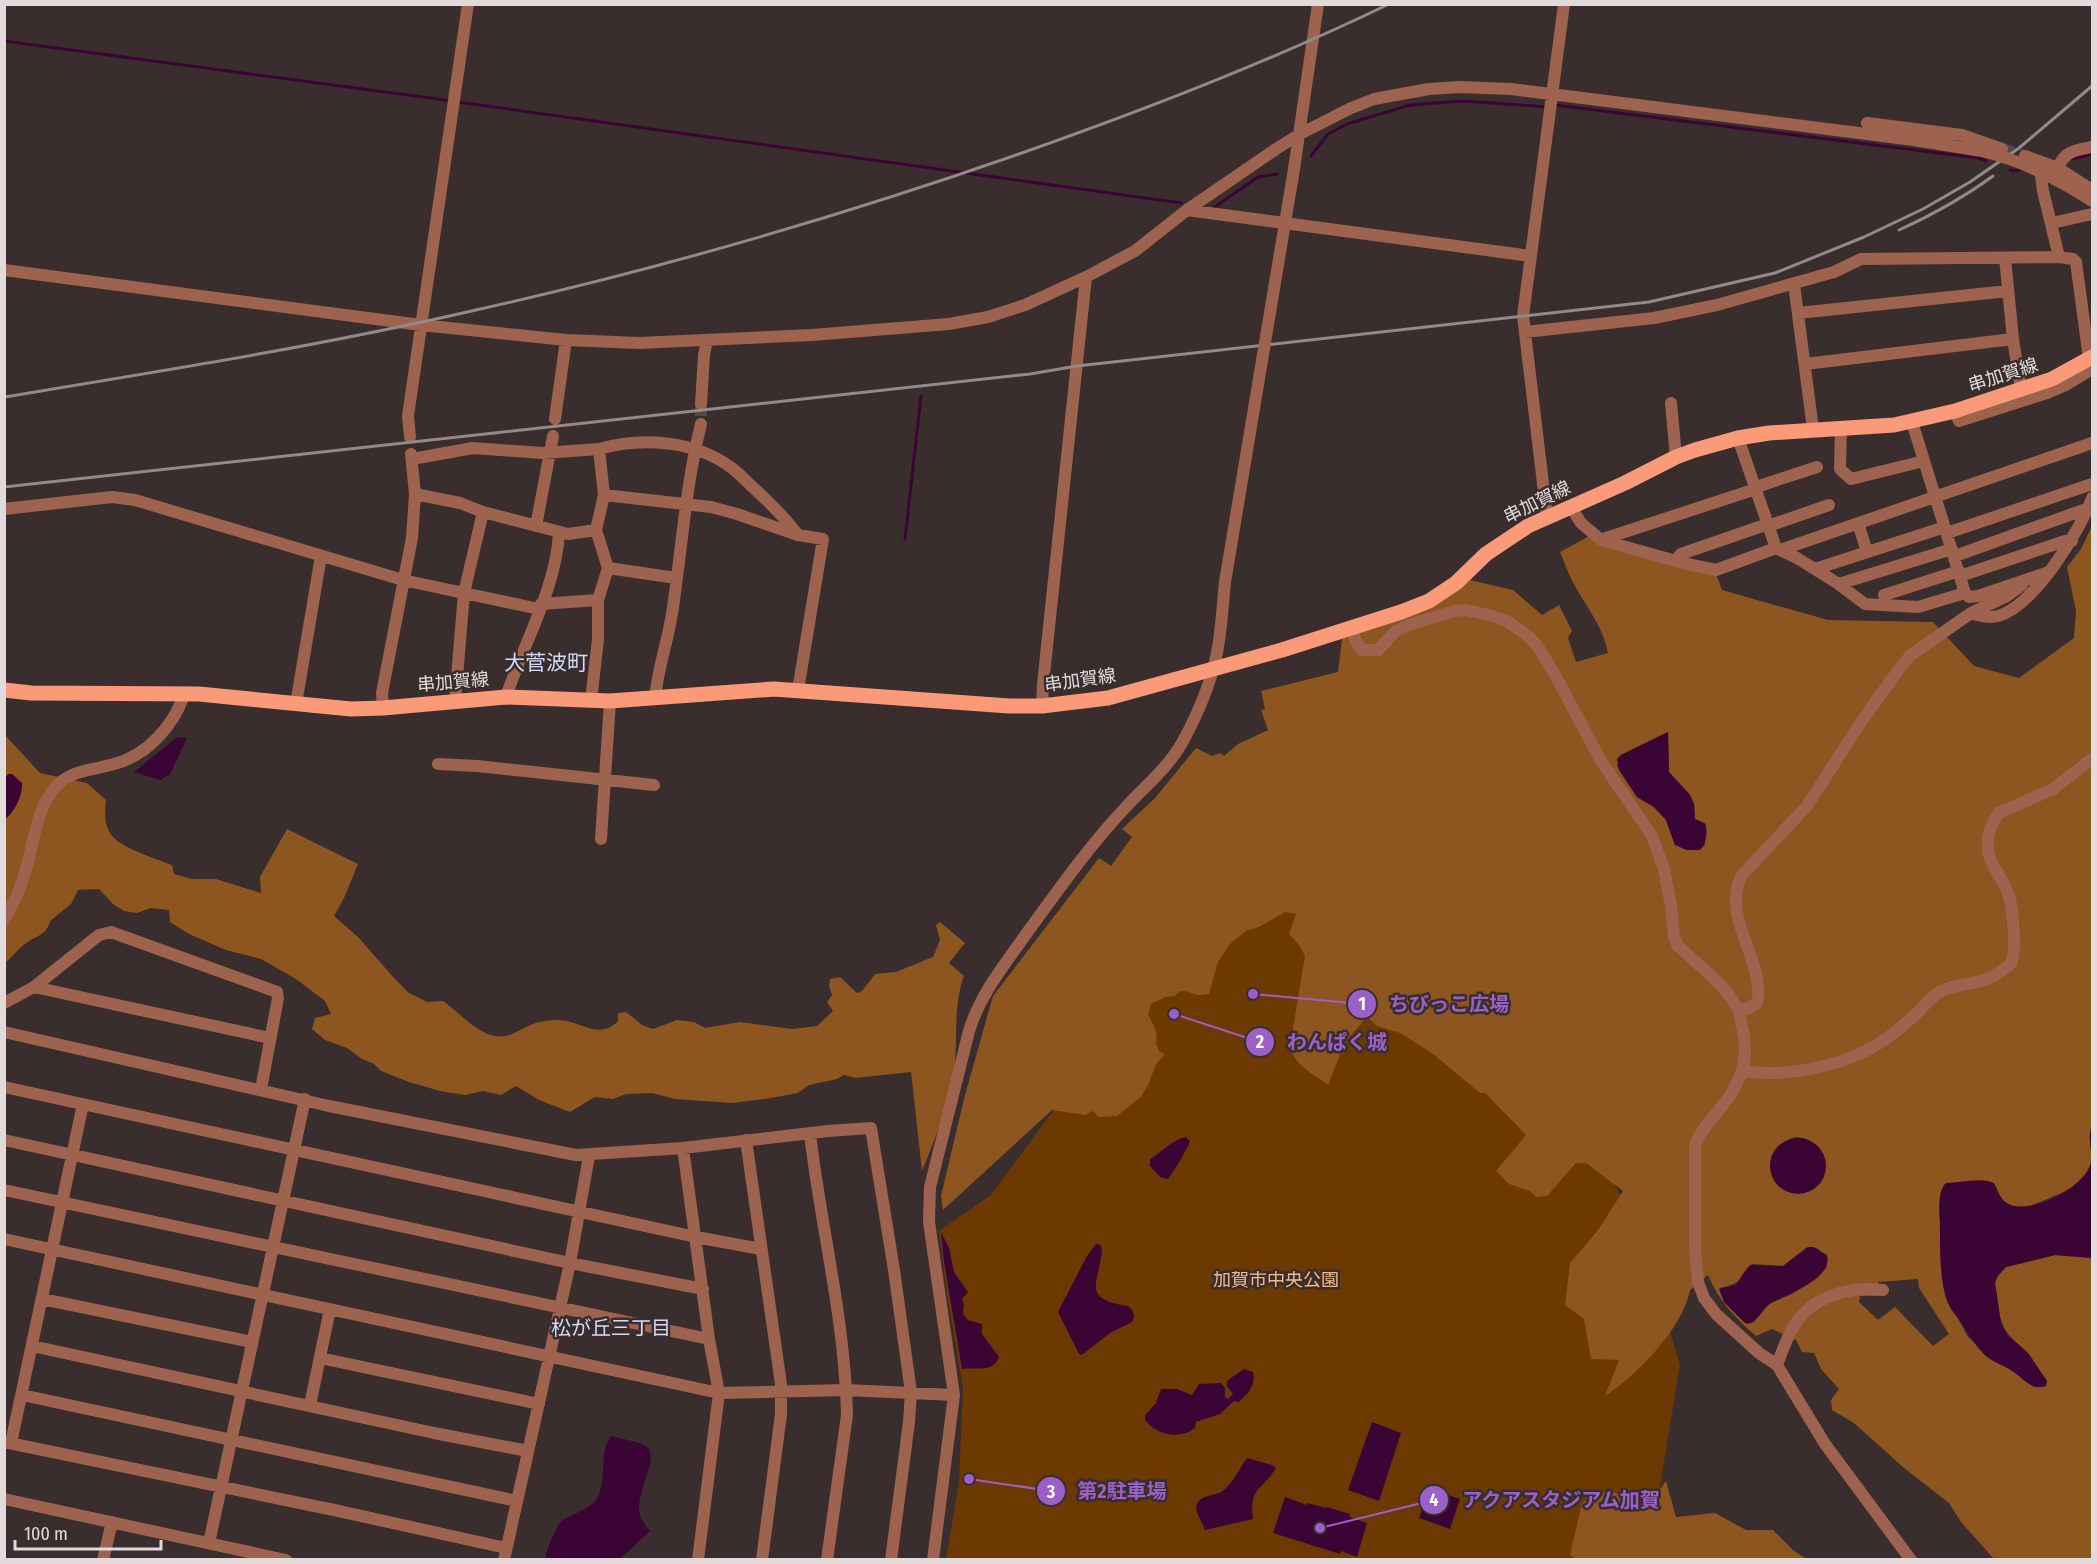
<svg xmlns="http://www.w3.org/2000/svg" width="2097" height="1564" font-family="'Fira Sans Condensed','Noto Sans JP',sans-serif">
<style>
.green{fill:#6c3a00}
.forest{fill:#8d551f;fill-rule:evenodd}
.water{fill:#3a0534}
.lines{fill:none;stroke-linecap:round;stroke-linejoin:round}
.stream{stroke:#3a0534;stroke-width:3}
.minor-tunnel{stroke:#534747;stroke-width:12;stroke-dasharray:12 6;stroke-linecap:butt}
.minor{stroke:#9e634f;stroke-width:12}
.major{stroke:#fb9a79;stroke-width:15}
.rail{stroke:#938989;stroke-width:3}
.minor-bridge{stroke:#9e634f;stroke-width:12}
.labels{text-anchor:middle;stroke-width:5;stroke-linejoin:round;paint-order:stroke}
.street-label{font-size:18px;fill:#e3dbdb;stroke:#3a2d2d}
.park-label{font-size:18px;fill:#f4ba89;stroke:#3a2d2d}
.neighbourhood-label{font-size:20px;fill:#d1dbf7;stroke:#3a2d2d}
.quarter-label{font-size:21px;fill:#d1dbf7;stroke:#3a2d2d}
.leader{fill:none;stroke:#9a60c7;stroke-width:2}
.callout-dot{fill:#9a60c7;stroke:#3a2d2d;stroke-width:2}
.mark-label{font-size:18px;text-anchor:middle;font-weight:bold;fill:#fff}
.callout-label{font-size:20px;text-anchor:middle;font-weight:bold;fill:#9a60c7;stroke:#3a2d2d;stroke-width:5;stroke-linejoin:round;paint-order:stroke}
</style>
<rect width="100%" height="100%" fill="#3a2d2d"/>
<path class="green" d="M1271 898 1311 910 1611 1177 1643 1242 1680 1365 1659 1492 1620 1559H946L959 1482 963 1387 947 1294 939 1231 991 1195 1047 1119 1128 1018Z"/>
<path class="forest" d="M2092 526V1128C2086 1138 2095 1156 2089 1168 2082 1183 2068 1191 2054 1196 2031 1206 2007 1218 1996 1187L1971 1181 1944 1185 1939 1206 1940 1230 1946 1297 1968 1337 1979 1346 1985 1355 2007 1367 2034 1387 2047 1381 2028 1353 2014 1341 2005 1330 2000 1317 1995 1283 1998 1274 2006 1267 2055 1255 2092 1258V1559H1994L1961 1522 1949 1503 1904 1468 1854 1423 1832 1410 1831 1400 1839 1389 1821 1369 1814 1353 1802 1352 1796 1340 1772 1329 1756 1336C1736 1319 1718 1300 1708 1275L1690 1290C1683 1328 1637 1375 1605 1396L1619 1360 1591 1359 1584 1319 1565 1305 1570 1263 1598 1230 1623 1191 1586 1163H1576L1547 1196 1536 1197 1530 1191 1509 1184 1496 1171 1526 1135 1485 1093H1480L1433 1054 1400 1033 1377 1026 1367 1017 1345 1042 1328 1085C1314 1074 1294 1065 1290 1047L1305 956 1299 945 1289 934 1296 914 1285 912 1259 927 1246 931 1230 944 1218 962 1209 994C1206 994 1202 995 1199 995 1188 994 1184 986 1175 996L1165 997 1151 1004 1148 1015C1154 1025 1158 1032 1156 1044L1159 1051 1165 1054 1156 1064 1149 1083 1141 1097 1117 1116 1099 1117 1093 1111 1085 1115 1052 1110 943 1210 941 1196 965 1095 993 996 1099 858 1111 866 1132 837 1122 829 1155 798 1196 748 1212 756 1220 753 1224 756 1238 744 1268 730 1261 710 1265 709 1261 691 1338 672 1342 639C1386 623 1435 612 1470 580L1513 590 1542 615 1559 605 1572 631 1568 638 1576 662 1608 653C1603 627 1588 609 1575 586 1569 576 1565 563 1560 552L1591 535 1716 574 1722 590 1828 620 1933 622 1974 666 2019 678 2074 638 2076 611 2067 567 2081 549ZM1668 732 1669 772 1690 795 1694 804 1695 819 1705 823C1709 833 1706 842 1700 850H1687L1675 845 1666 820 1654 807 1637 797 1617 766 1621 755ZM1796 1137C1830 1139 1835 1182 1804 1193L1775 1181C1765 1158 1773 1144 1796 1137ZM1813 1247 1819 1249 1827 1267 1817 1278 1792 1294 1769 1304 1753 1323 1744 1322 1729 1307 1720 1288C1747 1282 1734 1279 1752 1264L1783 1266 1806 1248ZM1918 1279 1919 1288 1949 1334 1933 1346 1895 1307 1878 1320 1859 1302 1860 1296H1878V1282Z
M5 735 40 773 87 783 106 800C105 811 104 823 110 833 119 848 155 858 172 865L174 874 192 879H216L261 893 260 877 287 829 358 864 344 898 334 916 358 937 395 979 409 993 427 1002 443 1001C459 1012 477 1034 496 1036 508 1038 516 1032 526 1027 536 1022 547 1020 558 1020 579 1020 599 1041 618 1021V1013L626 1012 642 1025 653 1029 677 1020 694 1022 705 1028 740 1022 792 1029 817 1026 833 1011 827 1002 832 995 829 986 830 979 840 977 857 993 862 991 875 974 896 972 933 957 940 940 936 925 940 922 965 943 949 963 964 976C952 1008 959 1044 953 1078 948 1109 934 1141 922 1171L911 1072 855 1078 844 1075 837 1079 809 1085 798 1093 771 1098 733 1103 675 1099 652 1093 626 1094 613 1099 595 1097 570 1112 539 1100 516 1086 501 1095 483 1091 465 1095 440 1091 409 1082 381 1071 374 1064 362 1059 347 1048 325 1040 312 1029 315 1018 331 1014 325 1001 296 979 261 959 226 950 189 934 170 922 169 910 151 908 137 913 124 911 113 904 99 889 78 890 71 904 50 921C47 935 36 936 26 943 18 949 12 957 5 963Z
M1666 1481 1676 1517 1715 1513 1746 1530H1773L1794 1551 1807 1559 1578 1560 1570 1555 1582 1503 1609 1490 1646 1508Z"/>
<path class="water" d="M1668 732 1669 772 1690 795 1694 804 1695 819 1706 825 1705 844 1700 850H1687L1675 845 1666 820 1654 807 1637 797 1619 770 1617 759 1621 755Z
M180 737 187 738 170 774 160 780 134 772 176 738Z
M8 774H12L22 783C23 795 14 813 5 819V778Z
M2091 1128H2092V1258L2055 1255 2006 1267 1997 1277 1995 1283 2001 1323 2008 1335 2028 1353 2047 1381 2046 1386C2033 1391 2023 1379 2014 1372 2006 1366 1994 1363 1986 1356 1977 1348 1968 1334 1962 1324 1958 1317 1952 1312 1949 1305 1939 1285 1940 1245 1940 1222 1940 1211 1937 1191 1946 1183 1962 1183 1980 1177 1994 1183 1998 1190 1999 1198 2006 1203 2029 1216 2076 1191 2088 1170 2096 1157 2087 1142 2091 1128Z
M1186 1137 1190 1141C1187 1150 1173 1173 1168 1179L1160 1177 1150 1166V1159C1162 1152 1173 1139 1186 1137Z
M1770 1166a28 28 0 1 1 56 0a28 28 0 1 1-56 0Z
M941 1232 949 1248 954 1272 968 1292 962 1299 964 1305 963 1314 968 1320 982 1324V1334L999 1357C994 1373 976 1367 962 1369L944 1262Z
M1096 1244 1100 1245 1102 1249C1100 1282 1079 1299 1128 1306 1133 1310 1136 1315 1132 1322L1110 1333 1082 1355 1079 1354 1058 1312 1087 1256Z
M1808 1247H1813L1827 1255C1833 1279 1787 1294 1771 1303 1761 1309 1759 1322 1747 1324L1744 1322 1724 1302 1719 1289 1736 1285 1750 1265 1783 1266Z
M1244 1369 1253 1372C1256 1385 1249 1393 1239 1402L1234 1401 1220 1414 1196 1422 1195 1428C1180 1440 1156 1435 1145 1420V1415L1156 1403 1161 1389H1177L1192 1395 1199 1384 1221 1383 1225 1388V1397L1228 1399 1233 1394 1226 1385 1228 1380Z
M1372 1422 1401 1433 1379 1501 1348 1490Z
M611 1436C621 1439 639 1441 647 1447 660 1459 634 1495 640 1515 642 1521 647 1527 650 1531L620 1559H549L546 1558C546 1551 549 1546 551 1540 554 1535 556 1528 559 1524 566 1515 590 1511 597 1498 608 1478 598 1454 611 1436Z
M1247 1458 1272 1465 1276 1468C1262 1491 1249 1486 1253 1519L1205 1530C1203 1523 1194 1512 1197 1504 1200 1495 1214 1496 1221 1492 1233 1484 1239 1469 1247 1458Z
M1429 1488 1460 1499 1450 1529 1419 1518Z
M1285 1497 1307 1505 1308 1503 1326 1508 1327 1507 1350 1514V1517L1367 1523 1357 1557 1341 1551 1340 1554 1273 1533Z"/>
<g class="lines">
<path class="stream" d="M4 41 452 101
M458 102 1181 203
M1555 105 1979 158 1986 161
M1311 156 1328 134 1347 124 1410 105 1463 101 1547 107
M2072 159 2092 154
M2010 170 2014 171 2023 169
M1212 209 1258 177 1277 174
M905 539 921 396"/>
<path class="minor-tunnel" d="M2002 149 2025 156
M701 404V424"/>
<path class="minor" d="M1867 123 1962 135 2002 149
M2092 147C2076 150 2064 151 2058 168L2092 190
M2025 156 2058 168
M2039 161 2043 191 2059 257
M1294 169 1318 4
M1187 210 1531 256
M2052 223 2092 214
M2005 258 2013 339 2021 389
M4 270 421 325 566 340 639 343 812 335 949 324 988 317 1025 305 1086 277 1135 251 1187 210 1276 149 1300 134 1349 109 1374 99 1429 89 1460 87 1511 89 1914 140 1982 151
M1794 284 1813 429
M1798 313 2008 291
M1525 332 1654 318 1717 305 1834 272 1861 259 2059 257 2073 259 2076 262 2089 359
M1805 364 2013 339
M1671 403 1676 457
M701 404 704 355 707 340
M1955 411 1959 421 2047 393 2066 385 2092 369
M555 419 566 340
M1912 422 1965 593 1969 597 1978 596 2049 572
M1841 427 1840 469 1851 479 1924 461
M410 437 408 416 468 4
M1738 438 1776 548
M599 449C642 437 696 440 733 469 741 475 749 484 757 491 772 505 786 519 798 535L823 539 798 690
M412 459 473 448 543 453 599 449 604 495 596 530 608 568 676 578
M1756 487 1817 467
M415 494 460 503 483 512
M604 495 711 507 737 514 798 535
M1571 507 1581 523 1601 540 1687 564 1716 570 1776 548 1797 558 1837 583H1842L1952 549
M4 509 112 497 135 500 403 580 539 609
M1547 517 1523 316 1564 4
M1858 523 1867 552
M536 526 553 436
M1768 526 1829 505
M1947 533 2092 484
M1603 539 1756 489
M1783 549 2092 443
M1955 556 2089 508
M1675 561 1681 554 1768 524
M1815 569 1945 527
M1960 576 2065 541H2072
M1837 583 1865 604 1918 607 1965 593
M1884 595 1959 571
M541 604 598 600
M1971 613 2007 596 2022 585
M1352 628 1355 640 1362 650H1378L1396 631 1408 625 1455 611 1466 610 1493 616 1508 622 1528 636 1537 645 1555 675 1601 761 1652 836 1664 869 1671 906 1674 937 1678 946C1698 965 1725 984 1738 1009 1740 1014 1741 1021 1742 1026 1748 1051 1745 1071 1732 1092 1722 1110 1702 1125 1695 1145V1249L1698 1282 1704 1298 1716 1314 1759 1353 1777 1365 1825 1444 1911 1560
M506 697C523 645 557 586 559 532
M655 698C658 667 669 638 673 607 682 546 686 484 701 424
M455 701 464 593 483 512 568 534 596 530
M591 701 598 639V600L608 568
M296 704 321 556
M1042 706 1043 684 1086 277
M383 708 382 693 412 538 415 494 411 454
M438 764 477 766 654 785
M601 839 610 701
M4 920C14 904 21 887 26 869 35 840 36 802 62 781 76 770 97 769 114 764 146 756 173 727 184 695
M34 987 270 1038
M4 1003 34 987 99 935 111 932 277 992 278 998 261 1089
M1738 1010 1747 1009 1757 1003C1760 995 1758 988 1757 979 1751 944 1724 910 1742 875L1807 806 1861 722 1902 665 1911 655 1971 613C1979 616 1990 618 1998 616 2034 606 2080 531 2092 498
M4 1032 329 1106 576 1155 683 1148 828 1131 871 1128 894 1270 911 1392 909 1422 891 1560
M1743 1071C1790 1078 1851 1065 1890 1036 1899 1029 1909 1021 1918 1012 1926 1004 1931 997 1941 991 1962 981 1979 987 2000 972 2004 969 2009 966 2011 963 2015 956 2014 944 2014 936 2013 921 2013 905 2007 891 1998 868 1983 861 1989 833 1991 825 1994 820 1999 813L2053 789 2092 759
M4 1087 696 1237 761 1249
M810 1134C821 1228 845 1320 847 1415L827 1560
M4 1140 570 1263 703 1289
M746 1140 781 1384V1414L762 1560
M683 1148 709 1339 719 1393 698 1560
M4 1190 709 1339
M4 1239 719 1393 846 1390 954 1395
M42 1299 252 1342
M32 1346 434 1433 528 1451
M320 1358 539 1404
M1777 1365C1783 1349 1790 1328 1802 1315 1822 1294 1855 1286 1883 1290
M22 1395 517 1501
M310 1405 330 1309
M4 1442 334 1510 506 1548
M11 1443 83 1104
M4 1499 286 1560
M209 1543 305 1099
M103 1560 112 1522
M504 1560 570 1263 589 1156
M933 1560 954 1395 929 1222 930 1187 969 1031C981 992 1006 963 1029 930 1059 889 1090 845 1125 808 1144 787 1167 769 1182 743 1199 712 1214 676 1219 641 1222 621 1223 601 1225 582"/>
<path class="major" d="M4 690 31 693 199 694 351 709 383 708 506 697 610 701 774 689 1009 706H1042L1108 698 1282 650 1401 612 1429 601 1456 583 1486 554 1528 526 1625 483 1676 457 1695 450 1738 438 1769 433 1894 425 1955 411 2052 379 2092 357"/>
<path class="rail" d="M1899 230C1932 215 1963 198 1993 176
M4 397C162 371 320 346 476 310 660 269 841 216 1019 154 1145 110 1269 62 1389 4
M4 487 1030 374 1077 366 1649 302 1775 273 1864 237 1923 209 1970 182 2019 148 2092 86"/>
<path class="minor-bridge" d="M1982 151C2023 161 2057 178 2092 201
M1225 582 1294 169"/>
</g>
<g class="labels">
<g class="street-label">
<text transform="translate(2003 375) rotate(-18)" y="6">串加賀線</text>
<text transform="translate(1537 502) rotate(-26)" y="6">串加賀線</text>
<text transform="translate(1080 680) rotate(-8)" y="6">串加賀線</text>
<text transform="translate(453 682) rotate(-5)" y="6">串加賀線</text>
</g>
<g class="park-label">
<text x="1276" y="1286">加賀市中央公園</text>
</g>
<g class="neighbourhood-label">
<text x="611" y="1335">松が丘三丁目</text>
</g>
<g class="quarter-label">
<text x="546" y="670">大菅波町</text>
</g>
</g>
<path class="leader" d="M1253 994L1362 1004M1174 1014L1260 1042M969 1479L1051 1491M1320 1528L1434 1500"/>
<g class="callout-dot">
<circle cx="1253" cy="994" r="6"/>
<circle cx="1174" cy="1014" r="6"/>
<circle cx="969" cy="1479" r="6"/>
<circle cx="1320" cy="1528" r="6"/>
<circle cx="1362" cy="1004" r="15"/>
<circle cx="1260" cy="1042" r="15"/>
<circle cx="1051" cy="1491" r="15"/>
<circle cx="1434" cy="1500" r="15"/>
</g>
<g class="mark-label">
<text x="1362" y="1010">1</text>
<text x="1260" y="1048">2</text>
<text x="1051" y="1498">3</text>
<text x="1434" y="1506">4</text>
</g>
<g class="callout-label">
<text x="1449" y="1011">ちびっこ広場</text>
<text x="1337" y="1049">わんぱく城</text>
<text x="1122" y="1498">第2駐車場</text>
<text x="1561" y="1507">アクアスタジアム加賀</text>
</g>
<rect width="2097" height="1564" fill="none" stroke="#e3dbdb" stroke-width="12"/>
<path d="M15 1540v9h146v-9" fill="none" stroke="#e3dbdb" stroke-width="3"/>
<text x="24" y="1540" font-size="18" fill="#e3dbdb" stroke="#3a2d2d" stroke-width="4.5" paint-order="stroke">100 m</text>
</svg>
